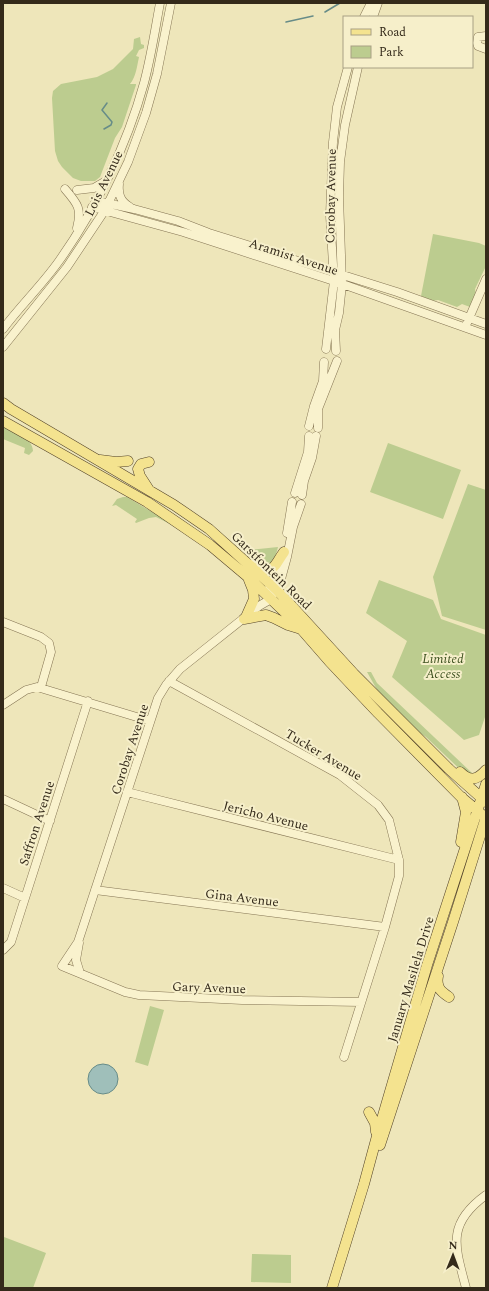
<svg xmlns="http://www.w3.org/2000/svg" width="489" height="1291" font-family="Spectral,serif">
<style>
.green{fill:#bccc8f}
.water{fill:#9fbfba;stroke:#678c88}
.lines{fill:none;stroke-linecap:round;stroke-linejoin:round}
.stream{stroke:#678c88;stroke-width:1.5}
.minor-casing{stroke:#857554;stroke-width:9}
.major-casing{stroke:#524229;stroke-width:11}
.minor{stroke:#f9f2cd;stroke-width:8}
.major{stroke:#f4e38f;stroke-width:10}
.labels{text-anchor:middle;stroke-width:4;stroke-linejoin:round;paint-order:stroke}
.street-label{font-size:13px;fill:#342a1a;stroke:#f6efca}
.park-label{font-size:13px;font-style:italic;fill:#3e5120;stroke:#f6efca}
</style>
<rect width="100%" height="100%" fill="#eee6ba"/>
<path class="green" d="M140 37 141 44 144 45V48L139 50 136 56 139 57C137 66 136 77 130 84H136V85L122 127 115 138 100 177 95 181H81L73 178 62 167 58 161 55 151 52 98 53 91 61 84 97 77 113 69 133 49 134 39Z
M433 234 479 243 486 246V266L475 289 476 295 470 307 462 304 457 307 438 300 432 301 421 296Z
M3 425C13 431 33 438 33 451L29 455 24 453 25 448 3 439Z
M388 443 461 470 443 519 370 492Z
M468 484 486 490V630L442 616 433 577Z
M123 497H127L182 530 156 517 149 518 136 523 135 522 137 519 116 505 112 506 117 499Z
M278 547 274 562 271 564 263 565 248 553 250 550Z
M379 580 433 600 441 619 486 635V714L479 735 464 740 392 677 407 641 366 613Z
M367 672H371L377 683 472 773 473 776 468 777 426 737 414 729 380 695Z
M150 1006 164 1010 148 1066 135 1062Z
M4 1237 46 1253 33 1288H3V1241Z
M252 1254 291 1255V1283L251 1282Z"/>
<path class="water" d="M88 1079a15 15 0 1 1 30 0a15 15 0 1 1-30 0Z"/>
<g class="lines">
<path class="stream" d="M325 12 340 3
M286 22 313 16
M104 129 111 125 112 122 102 110 107 103"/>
<defs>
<path id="minor" d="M364 17 371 3
M373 17 378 3
M486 36 478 37 477 43 478 46 486 49
M119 184C118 194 120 201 130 207
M65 189C78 204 82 209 77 228
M77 190 94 188 106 181
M97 201 134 209 178 221 209 233 397 292 486 324
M92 207 183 232 334 281 486 335
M467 323 486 279
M3 329C21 305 42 285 59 261 96 209 127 145 144 83 151 57 155 30 160 3
M3 347 67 267 105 210 128 162 146 113 157 74 171 3
M326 349 334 281 330 215 333 142 337 107 348 67
M336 351 335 330 339 313 342 284 339 197 340 162 345 125 358 67
M309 426 314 406 323 381 324 362
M318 428V409L337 361
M295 493 308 452 309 436
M302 495 304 481 312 458 316 436
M301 504 293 527 287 557 281 579 271 599 259 606 180 669 166 685 158 698 81 933 78 942 62 966 125 992 139 995 242 1000 361 1002
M287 533 292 502
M268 590 277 572 282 559
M3 622 41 637 49 643 51 652 41 687
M169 681 340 775 378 805 389 820 399 860V876L385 927 344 1057
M3 705 26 690 37 687 150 721
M127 792 399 860
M3 799 50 821
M3 888 25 898
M95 890 385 927
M79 943 76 960 80 973
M3 950 11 942 88 701
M466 1288C455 1246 446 1224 486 1195"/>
<path id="major" d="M3 403 11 409 174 505 209 529 277 590 354 674 449 769 486 802
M3 421 147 502 210 545 248 577 295 622 329 661 378 713 461 797 486 818
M100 460 116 462 128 461
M149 490 140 476 138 469 141 464 149 462
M254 564C275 575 273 567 284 552
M246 617 254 599 253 590 249 580
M244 619 266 615 274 618 288 625 301 629
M460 772C470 782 477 780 486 770
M461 842 466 812 462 797
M438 976C436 987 440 991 449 997
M369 1112 375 1123 376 1132
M380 1145 453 922 486 817
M332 1288 364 1184 377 1136 427 965 486 784"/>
</defs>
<use href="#minor" class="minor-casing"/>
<use href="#major" class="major-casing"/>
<use href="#minor" class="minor"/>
<use href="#major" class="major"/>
</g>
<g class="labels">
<g class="street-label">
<text transform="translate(103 183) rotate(-64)" y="5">Lois Avenue</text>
<text transform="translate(330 196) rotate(-89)" y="5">Corobay Avenue</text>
<text transform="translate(294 256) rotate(18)" y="5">Aramist Avenue</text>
<text transform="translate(272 570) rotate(44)" y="5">Garstfontein Road</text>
<text transform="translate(129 749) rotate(-72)" y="5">Corobay Avenue</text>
<text transform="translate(324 754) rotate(31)" y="5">Tucker Avenue</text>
<text transform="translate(266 815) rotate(14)" y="5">Jericho Avenue</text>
<text transform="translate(36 823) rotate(-72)" y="5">Saffron Avenue</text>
<text transform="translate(242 897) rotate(7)" y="5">Gina Avenue</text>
<text transform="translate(410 979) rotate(-73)" y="5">January Masilela Drive</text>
<text transform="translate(209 987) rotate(2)" y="5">Gary Avenue</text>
</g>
<g class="park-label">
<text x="443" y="663">Limited<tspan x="443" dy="15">Access</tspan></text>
</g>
</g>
<rect width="489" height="1291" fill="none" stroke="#342a1a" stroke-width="8"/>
<rect x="343" y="16" width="130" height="52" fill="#f6efca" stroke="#a8a084"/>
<rect x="351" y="29" width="20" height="6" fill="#f4e38f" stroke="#a8a084"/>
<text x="379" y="36" font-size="12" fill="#342a1a">Road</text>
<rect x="351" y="46" width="20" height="12" fill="#bccc8f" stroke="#a8a084"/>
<text x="379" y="56" font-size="12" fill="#342a1a">Park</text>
<g transform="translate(453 1255) rotate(1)" stroke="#f6efca" stroke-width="3" paint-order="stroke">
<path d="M0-3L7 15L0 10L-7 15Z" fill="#342a1a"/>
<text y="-6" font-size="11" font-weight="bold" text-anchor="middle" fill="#342a1a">N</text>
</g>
</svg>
